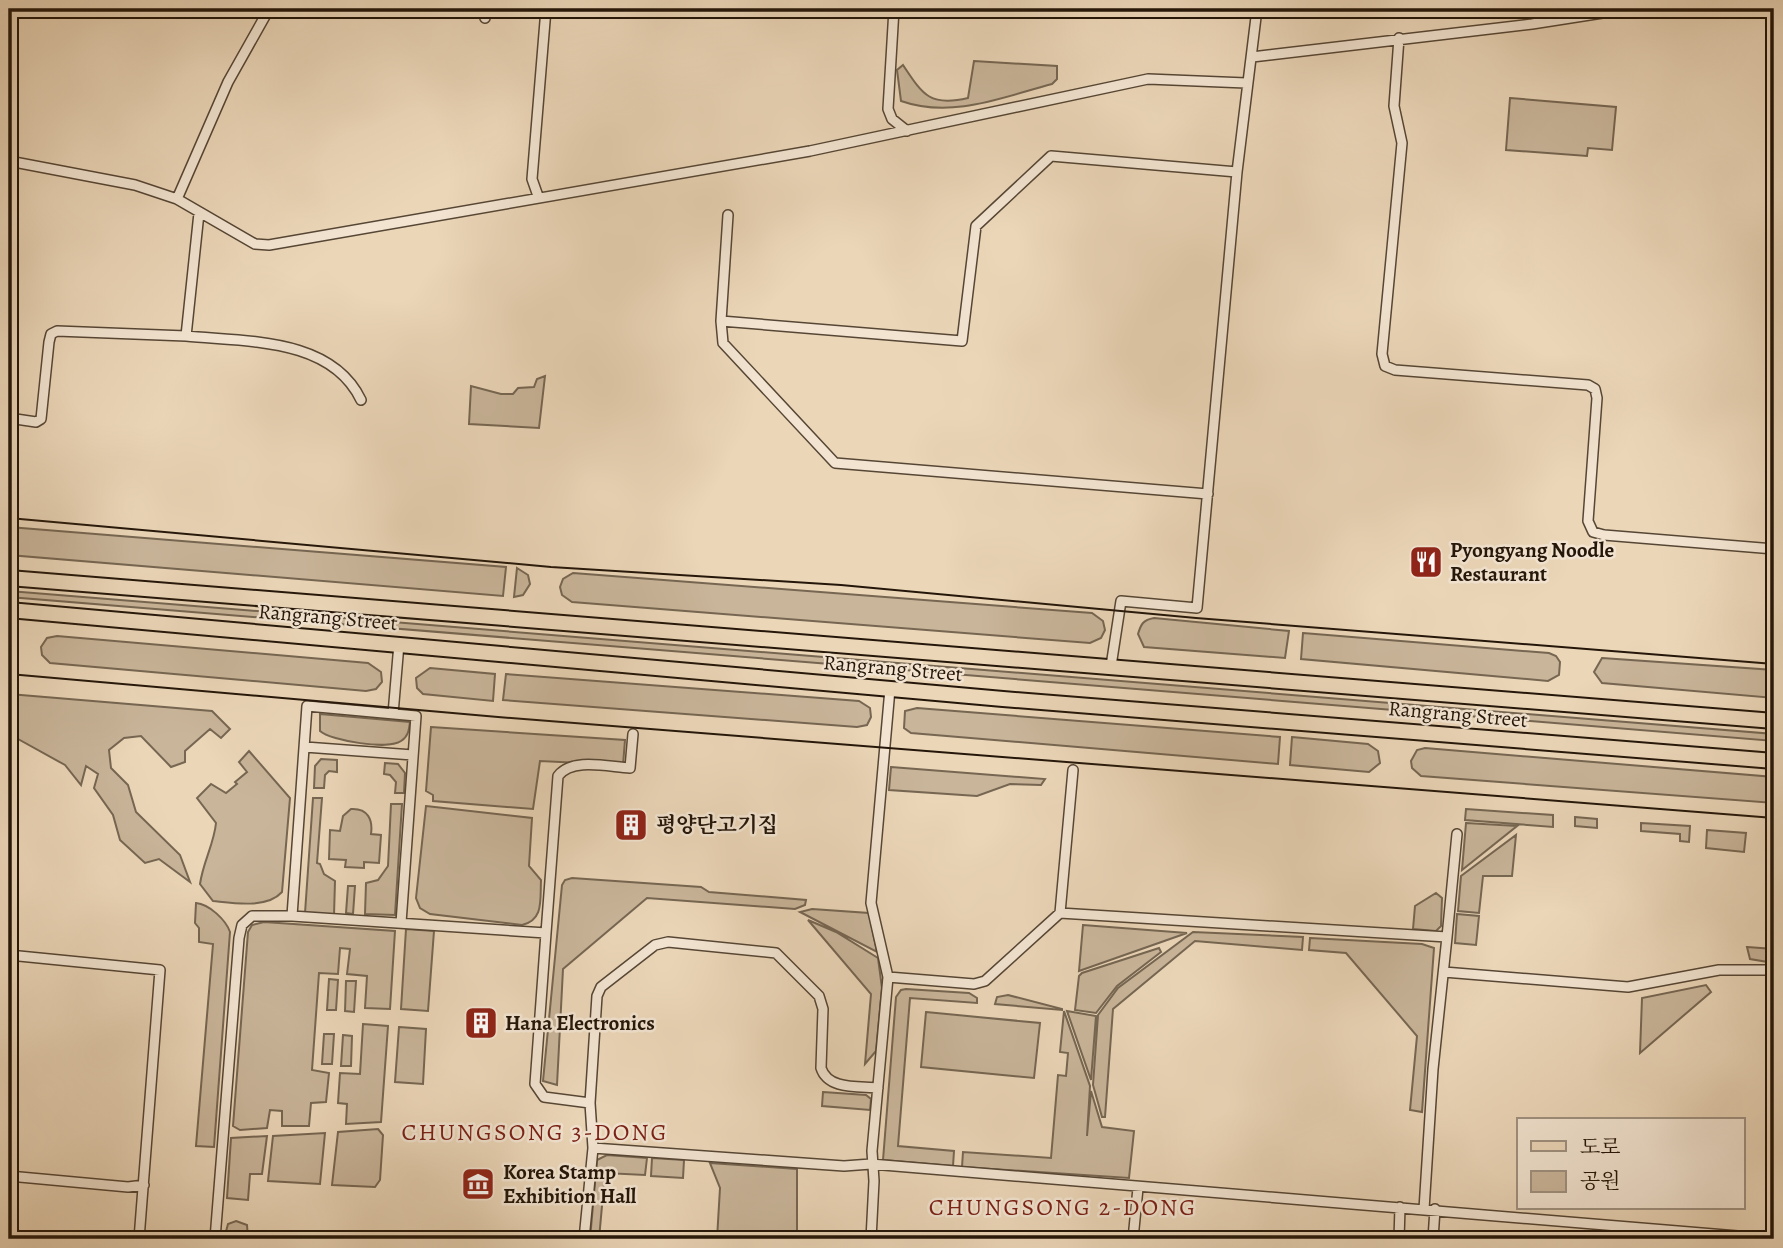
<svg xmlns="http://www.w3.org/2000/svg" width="1783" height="1248" font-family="Alegreya,'Noto Serif KR',serif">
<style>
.green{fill:#c9b59a;stroke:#766652;stroke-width:2}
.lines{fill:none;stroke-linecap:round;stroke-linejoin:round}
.canal{stroke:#a7957c;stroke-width:10}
.minor-casing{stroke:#564635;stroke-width:12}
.primary-casing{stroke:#241609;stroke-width:18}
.minor{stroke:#f2e4d1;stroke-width:9}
.primary{stroke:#ebd6b8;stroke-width:14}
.tram{stroke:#241609;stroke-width:2}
.labels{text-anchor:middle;stroke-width:5;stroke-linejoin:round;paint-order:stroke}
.poi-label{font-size:21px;font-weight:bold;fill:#241609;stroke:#f2e4d1;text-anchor:start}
.street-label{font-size:21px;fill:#241609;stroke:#f2e4d1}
.quarter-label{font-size:24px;letter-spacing:2px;fill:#7a1f14;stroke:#f2e4d1}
</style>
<rect width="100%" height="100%" fill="#ebd6b8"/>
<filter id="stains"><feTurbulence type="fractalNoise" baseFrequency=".00286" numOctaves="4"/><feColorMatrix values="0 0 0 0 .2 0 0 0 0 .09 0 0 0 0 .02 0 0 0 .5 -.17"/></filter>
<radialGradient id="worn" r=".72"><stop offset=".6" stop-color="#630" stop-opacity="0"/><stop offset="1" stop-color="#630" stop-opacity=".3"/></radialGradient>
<path class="green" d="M974 61 1057 66V79L1052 84C1003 97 952 119 901 101L897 70 903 65C923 95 930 107 968 98Z
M1510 98 1616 107 1612 150 1588 148 1587 156 1506 150Z
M545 376 539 428 469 424 471 386 501 394H513L518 388 534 387 537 379Z
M9 527 506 567 503 596 9 555Z
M517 568 528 575 530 584 523 595 514 597Z
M573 573 1092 613 1103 621 1105 630 1101 638 1090 643 572 602 562 595 560 587 563 579Z
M9 591 1774 734V741L9 597Z
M1154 618 1289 631 1285 658 1144 647 1138 634C1141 624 1143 620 1154 618Z
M1303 633 1549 653 1556 656 1560 662 1559 675 1548 681 1301 659Z
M57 636 368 663 381 672 382 682 376 689 366 691 50 663 42 655 41 647 47 638Z
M1602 658 1774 670V698L1602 683 1594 672Z
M430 668 495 674 493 701 423 694 417 688 416 678Z
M506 674 859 701 870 708 871 717 867 725 857 727 503 700Z
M9 694 212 711 230 729 221 738 210 729 185 751V762L171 767 141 736 124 738 109 750 111 768 128 785 136 812 180 855 190 882 159 859 145 863 120 840 113 815 94 788 98 774 86 766 81 785 65 765 9 734Z
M917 708 1280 737 1278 764 911 733 904 728 905 711Z
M320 714 410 722C409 730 408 737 401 741 389 750 331 741 320 731Z
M431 727 625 740 623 765 540 761 533 809 433 801V795L426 791Z
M1292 737 1368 744 1378 751 1380 763 1369 772 1290 765Z
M1425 748 1774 777V803L1421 776 1412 768 1411 761 1417 750Z
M249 751 290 798 282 892C267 909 233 903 213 901L200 884C203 862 214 844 216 823L197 798 211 784 226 793 237 784 235 782 247 772 239 762Z
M321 759 337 760V772L329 771 325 775 324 788H314L315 766Z
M385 763 398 764 405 773 404 793H395L396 782 390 775 384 774Z
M891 767 1045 779 1041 785 1010 784 977 796 889 790Z
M313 798H322L317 863 320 864 324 874 335 881 334 915 305 913Z
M391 804H402L395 915 365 914 366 883 378 880 388 866Z
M426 806 532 818 529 866 541 880C540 900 544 920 522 925L430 914 420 908 416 898Z
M351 809C368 808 373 820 371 834L381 835 379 863 364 862V868L345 867 346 860 329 859 330 830 340 831 343 816Z
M1466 809 1553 815V827L1465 820Z
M1575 817 1597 819V828L1575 826Z
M1466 823 1517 826 1462 870Z
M1641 823 1690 826 1689 842 1680 841V834L1641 831Z
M1707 830 1746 833 1744 852 1706 848Z
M1516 835 1512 876H1483L1479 913 1458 911 1461 876Z
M572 878 701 887 709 892 806 900 805 905 795 909 647 898 563 969 557 1085 543 1081 562 885 565 880Z
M348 886H355L353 914 346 913Z
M1436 893 1442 898 1441 926 1436 931 1413 929 1415 906Z
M196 903C209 904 226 920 230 932L214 1147 196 1146 213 944 199 942V928L195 923Z
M812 909 869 913 877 952 800 912Z
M1457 914 1479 916 1476 945 1455 943Z
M808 920 836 932 878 958 882 988 876 1051 865 1064 871 994Z
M264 922 395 931 390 1009 365 1008 367 976 347 974 350 949 340 948 338 974 319 973 312 1070 329 1073 326 1102 311 1103 309 1126H282V1111L270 1110 267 1128 240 1130 233 1126 248 932 252 925Z
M1083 925 1187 933 1079 971Z
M406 929 434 931 428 1011 401 1009Z
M1193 932 1303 937 1302 950 1195 941 1113 1009 1105 1117H1102L1093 1085 1098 1015 1118 988Z
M1310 938 1422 944 1434 948 1422 1112 1410 1110 1417 1036 1346 953 1309 950Z
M1747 947 1774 949V963L1750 959Z
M1159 948 1161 952 1117 986 1096 1013 1075 1010 1079 976 1082 973Z
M329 979 338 980 336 1010H327Z
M346 981H356L354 1012 345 1011Z
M1706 985 1711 992 1640 1053 1642 998Z
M906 989 969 993 977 998V1003L910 998 898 1146 954 1151 953 1166 883 1160 896 997 901 990Z
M1008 995 1062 1009V1010L995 1004 997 997Z
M1064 1011 1090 1086 1087 1136 1091 1091 1102 1127 1134 1131 1129 1178 962 1167 963 1152 1051 1158 1058 1075 1066 1076 1068 1053 1060 1052Z
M1067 1011 1096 1016 1091 1080Z
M926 1012 1040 1023 1034 1078 921 1067Z
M363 1024 388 1026 381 1122 346 1124 347 1104 338 1103 340 1073 360 1074Z
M399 1027 426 1029 423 1084 395 1082Z
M324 1034H334L332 1064H322Z
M343 1035 352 1036 351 1066H341Z
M823 1092 866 1095 871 1099 870 1110 822 1106Z
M378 1129 383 1135 380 1180 375 1187 332 1185 338 1132Z
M325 1133 320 1184 268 1181 273 1136Z
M267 1136 262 1174H250L248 1200 227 1198 231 1138Z
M607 1155 647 1158 645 1175 605 1173 599 1239H590L597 1160Z
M652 1158 684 1160 683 1178 651 1176Z
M710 1163 797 1169V1236L793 1239H717L720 1188Z
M236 1221 247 1225 248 1239H224L228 1224Z"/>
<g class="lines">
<path class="canal" d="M9 130 14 147"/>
<defs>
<path id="minor" d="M495 9 545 11
M894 9 888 109 892 119 907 131
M485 18 486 9
M1399 38 1394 106 1402 143 1382 354 1385 366 1395 370 1588 385 1595 389 1597 398 1588 521 1593 532 1604 535 1774 549
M1252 57 1532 24 1628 9
M9 161 135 185 177 199 255 244 269 245 810 151 1148 79 1246 83
M538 196 532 179 546 9
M177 199 228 82 269 9
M199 213 186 336C245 342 331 337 361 400
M728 215 721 321 723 343 835 463 1208 494
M721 321 962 341 976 226 1051 156 1237 172
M9 418 36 422 41 419 49 342 51 334 57 331 186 336
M1111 666 1121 601 1197 608 1237 172 1257 9
M393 714 399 644
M305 747 413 755
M1060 913 1073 770
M292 916 546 933 558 776C572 757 609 767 630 768L633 734
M546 933 535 1084 544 1097 590 1103 593 1148 844 1166 871 1164 1774 1239
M1447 937 1457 834
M9 955 160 970 139 1239
M1444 972 1628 987 1719 970H1774
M888 977 974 984 985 981 1060 913 1447 937 1433 1069 1424 1209
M590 1103 597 996 601 987 655 945 668 942 776 953 819 996 823 1009 821 1068C828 1090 858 1086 878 1088
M9 1176 128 1187 144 1185
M215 1239 239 938 242 925 252 916H292L307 706 416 716 401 923
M584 1239 593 1148
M871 1239 874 1181 872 1151 888 977 871 903 890 689
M1133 1239 1138 1188
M1399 1239 1400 1207
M1433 1239 1435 1209"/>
<path id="primary" d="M9 578 1774 721
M9 610 1003 699 1774 761"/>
</defs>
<use href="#minor" class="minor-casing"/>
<use href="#primary" class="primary-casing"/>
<use href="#minor" class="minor"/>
<use href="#primary" class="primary"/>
<path class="tram" d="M9 518 551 567 841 585 1196 618 1774 664
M9 674 498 717 1774 818"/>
</g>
<defs>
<symbol id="restaurant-square" viewBox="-11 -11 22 22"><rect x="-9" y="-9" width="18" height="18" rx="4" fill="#8f2418" stroke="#f2e4d1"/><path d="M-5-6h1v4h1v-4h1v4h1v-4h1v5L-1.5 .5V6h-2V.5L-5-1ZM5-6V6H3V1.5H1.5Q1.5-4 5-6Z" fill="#fff"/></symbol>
<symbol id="building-square" viewBox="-11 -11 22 22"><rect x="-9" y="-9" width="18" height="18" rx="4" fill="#8f2418" stroke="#f2e4d1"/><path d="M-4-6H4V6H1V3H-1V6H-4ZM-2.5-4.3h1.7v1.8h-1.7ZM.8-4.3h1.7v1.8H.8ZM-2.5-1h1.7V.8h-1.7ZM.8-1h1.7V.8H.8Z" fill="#fff"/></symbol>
<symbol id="museum-square" viewBox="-11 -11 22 22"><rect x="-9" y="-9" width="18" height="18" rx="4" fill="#8f2418" stroke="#f2e4d1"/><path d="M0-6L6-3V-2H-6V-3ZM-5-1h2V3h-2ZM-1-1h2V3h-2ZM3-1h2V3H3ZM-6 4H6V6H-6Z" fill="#fff"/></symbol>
</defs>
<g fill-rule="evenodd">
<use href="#restaurant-square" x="1407" y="543" width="38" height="38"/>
<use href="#building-square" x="612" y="806" width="38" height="38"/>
<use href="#building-square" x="462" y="1004" width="38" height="38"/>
<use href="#museum-square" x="459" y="1165" width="38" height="38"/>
</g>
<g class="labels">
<g class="poi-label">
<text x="1450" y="557">Pyongyang Noodle<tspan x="1450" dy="24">Restaurant</tspan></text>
<text x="656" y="832">평양단고기집</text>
<text x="505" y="1030">Hana Electronics</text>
<text x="503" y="1179">Korea Stamp<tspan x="503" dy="24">Exhibition Hall</tspan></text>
</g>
<g class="street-label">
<text transform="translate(328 617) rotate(5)" y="7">Rangrang Street</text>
<text transform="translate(893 668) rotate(5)" y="7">Rangrang Street</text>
<text transform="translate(1458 714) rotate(5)" y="7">Rangrang Street</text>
</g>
<g class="quarter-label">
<text x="535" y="1140">CHUNGSONG 3-DONG</text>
<text x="1063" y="1215">CHUNGSONG 2-DONG</text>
</g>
</g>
<rect width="1783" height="1248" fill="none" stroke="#ebd6b8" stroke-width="35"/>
<rect x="10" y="10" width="1762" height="1227" fill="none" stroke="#241609" stroke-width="3.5"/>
<rect x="18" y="18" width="1748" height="1213" fill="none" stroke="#241609" stroke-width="2"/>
<rect x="1517" y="1118" width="228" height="91" fill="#f2e4d1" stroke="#a09281" stroke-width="2"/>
<rect x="1531" y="1141" width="35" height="10" fill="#ebd6b8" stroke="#a09281" stroke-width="2"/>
<text x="1580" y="1154" font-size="21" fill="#241609">도로</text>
<rect x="1531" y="1171" width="35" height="21" fill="#c9b59a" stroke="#a09281" stroke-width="2"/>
<text x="1580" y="1188" font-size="21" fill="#241609">공원</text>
<rect width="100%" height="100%" filter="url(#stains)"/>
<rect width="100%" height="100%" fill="url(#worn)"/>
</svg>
